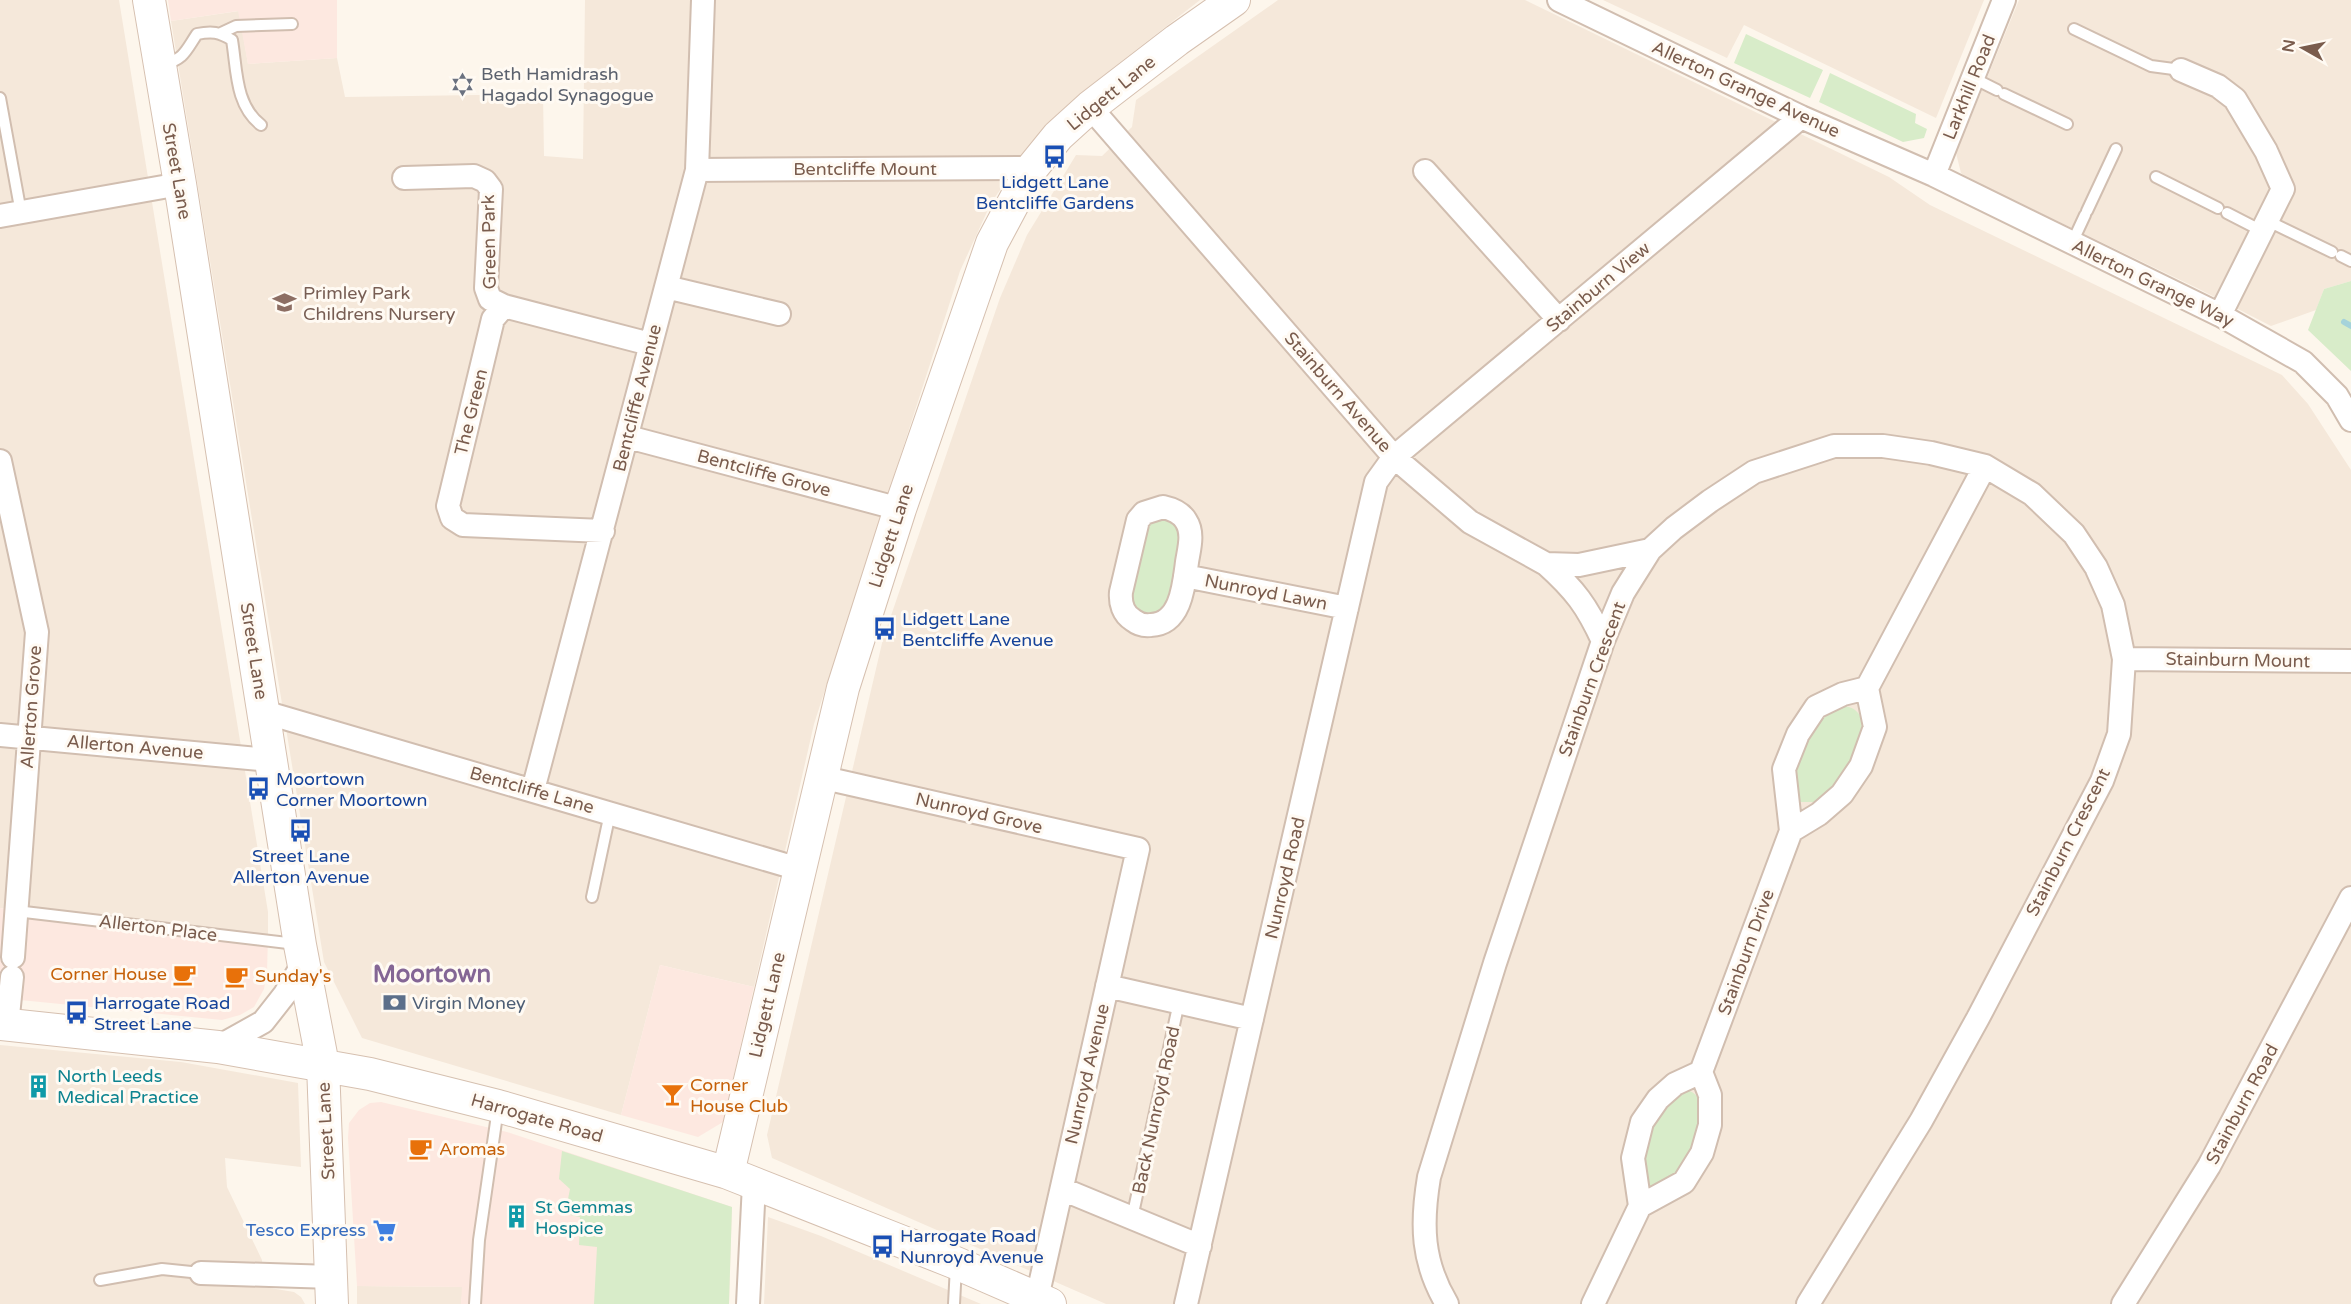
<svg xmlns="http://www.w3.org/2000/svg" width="2351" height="1304" font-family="'Varela Round',sans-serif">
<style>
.residential{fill:#f5e8da}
.commercial{fill:#fde8e0}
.green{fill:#d8ecc9}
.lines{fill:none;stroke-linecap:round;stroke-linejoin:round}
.stream{stroke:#a5d3da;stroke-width:6}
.lane-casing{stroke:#d1beb0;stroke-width:14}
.street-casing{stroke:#d1beb0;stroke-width:26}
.secondary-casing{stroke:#d6c0b0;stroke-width:34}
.lane{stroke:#fff;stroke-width:10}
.street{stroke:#fff;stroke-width:22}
.secondary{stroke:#fff;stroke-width:32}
.labels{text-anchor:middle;stroke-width:6;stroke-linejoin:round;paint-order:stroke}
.worship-label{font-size:18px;fill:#5b616d;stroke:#fffaf3;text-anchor:start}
.street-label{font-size:18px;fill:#7a5c4d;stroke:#fffaf3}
.transit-label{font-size:18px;fill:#164399;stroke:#fffaf3;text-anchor:start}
.education-label{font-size:18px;fill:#785e54;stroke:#fffaf3;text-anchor:start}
.food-label{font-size:18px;fill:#c56008;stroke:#fffaf3;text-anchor:start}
.service-label{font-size:18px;fill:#4e5e75;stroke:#fffaf3;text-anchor:start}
.culture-label{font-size:18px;fill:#0d838f;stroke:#fffaf3;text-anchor:start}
.shop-label{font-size:18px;fill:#366cbe;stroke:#fffaf3;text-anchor:end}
.district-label{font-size:24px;font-weight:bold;fill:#846695;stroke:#fffaf3}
</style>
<rect width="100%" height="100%" fill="#fdf6ec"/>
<path class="residential" d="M0 0H119L268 912V936L0 908Z
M585 0H1200L1086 89 1039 134 991 203 960 271 814 724 754 987 660 965 621 1115 362 1038 324 962 171 21 239 11 248 64 337 58 345 97 543 94 544 156 583 159Z
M1278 0H1525L1889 177 1930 205 2282 375 2308 404 2351 470V1304H1106L772 1158 767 1135 883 639 1000 298 1027 235 1076 155 1102 156 1132 127 1136 100Z
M1603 0H1984L1936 118 1744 25 1727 58Z
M2019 0H2351V281L2324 289 2316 310 2271 326 2197 288 1967 178 1961 173 1956 153Z
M0 1045 181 1062 298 1083 301 1167 225 1158 227 1187 262 1260 264 1287 294 1292 301 1297 305 1304H0Z
M768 1217 821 1236 981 1304H764Z
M357 1286 463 1287 461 1304H357Z"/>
<path class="commercial" d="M168 0H337V58L248 64 238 11 171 21Z
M0 908 268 936 267 972 264 989 254 1007 240 1015 222 1020 20 1000 0 984Z
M660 965 754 987 723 1122 698 1137 621 1115Z
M381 1102 507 1132 732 1207 729 1304H461L462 1287 357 1286 348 1138 349 1123 359 1110 370 1103Z"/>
<path class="green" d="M1746 34 1823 70 1810 98 1734 63Z
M1830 73 1916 114 1915 123 1927 129 1924 138 1903 142 1819 102Z
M2351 281V371L2308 330 2324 289Z
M1164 514 1183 531 1170 603 1154 616C1150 615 1144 616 1140 614 1119 601 1141 544 1146 524Z
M1839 706C1884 705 1851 767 1837 785 1832 792 1825 797 1819 802H1801C1773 778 1815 719 1839 706Z
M1686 1090C1723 1095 1683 1198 1647 1185 1645 1178 1641 1170 1642 1163 1644 1134 1659 1103 1686 1090Z
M562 1151 732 1207 729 1304H594L597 1247 579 1245 580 1217 565 1214 570 1189 559 1179Z"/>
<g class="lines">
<path class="stream" d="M2344 322 2351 326"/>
<defs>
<path id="lane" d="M2074 29 2151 66 2181 70
M221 33 236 26 292 24
M163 65C185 58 185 52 197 34 212 31 219 32 232 40 237 70 235 105 261 125
M1973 78 1997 90
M2004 94 2067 124
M0 98 21 213
M2156 177 2218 208
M2087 211 2116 149
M2227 213 2262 231
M2268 221 2332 252
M2072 243 2085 215
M2341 256 2351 261
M592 897 610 813
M16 911 296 944
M1132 1218 1179 1002
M100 1280 162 1269 201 1273
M475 1304 479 1240 498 1108
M954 1304 956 1266"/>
<path id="street" d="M1559 0 1801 117 1934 175 2220 315 2303 362 2337 396 2351 420
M2181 70 2218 86 2235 99 2266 151 2283 189 2220 315
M1090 107 1394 457 1470 522 1546 564 1579 565 1650 550
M697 170 1032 168
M1425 171 1559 320
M1934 175 2004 0
M404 178 474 176 485 181 491 189 486 288 490 299 504 306
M0 216 180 184
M666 287 779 314
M628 437 900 509
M0 461 37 632 13 957
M1163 507C1172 509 1181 512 1186 521 1194 533 1189 549 1187 562 1184 585 1181 624 1151 625 1144 626 1138 624 1133 620 1123 614 1120 603 1121 592L1138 520 1144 513Z
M603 531 463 525 452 518 448 506 493 319 504 306 650 344
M1546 564C1575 590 1587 606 1603 641
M1185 576 1347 608
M2124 659 2351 661
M264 712 799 869
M0 735 270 760
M820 777 1138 849 1037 1298
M533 790 697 170 703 0
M1791 831 1819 814 1842 794 1861 766 1875 727 1867 688 1985 466
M1107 986 1252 1019
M7 1025 12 977
M218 1047 263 1022 285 994 303 964
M1062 1189 1200 1246
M1640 1206 1684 1182 1702 1153 1710 1125V1095L1701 1072 1791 831 1784 769 1798 734 1816 707 1843 694 1867 688
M201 1273 332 1277
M748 1304 754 1184
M1186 1304 1376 482 1394 457 1801 117
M1447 1304C1422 1262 1421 1225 1429 1177L1495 963 1603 641 1623 593 1650 550 1674 528 1710 501 1754 472 1834 446H1883L1931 453 1985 466 2032 494 2074 534 2096 567 2113 605 2124 659 2119 734 2102 781 1978 1018 1921 1121 1808 1304
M1593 1304 1640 1206 1633 1158 1642 1122 1658 1099 1675 1084 1701 1072
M2123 1304 2209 1166 2351 898"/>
<path id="secondary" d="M149 0 180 184 300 945 323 1065 332 1304
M0 1024 218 1047 370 1074 498 1106 728 1173 956 1263 1050 1304
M728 1173 843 688 900 509 992 243 1032 168 1058 136 1090 107 1177 40 1234 0"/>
</defs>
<use href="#lane" class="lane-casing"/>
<use href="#street" class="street-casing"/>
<use href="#secondary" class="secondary-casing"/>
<use href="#lane" class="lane"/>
<use href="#street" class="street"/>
<use href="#secondary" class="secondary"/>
</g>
<defs>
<symbol id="synagogue-bare" viewBox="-9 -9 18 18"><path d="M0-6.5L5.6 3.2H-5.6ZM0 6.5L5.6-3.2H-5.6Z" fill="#6b7280" stroke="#fffaf3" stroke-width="2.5" paint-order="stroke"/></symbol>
<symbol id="bus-bare" viewBox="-9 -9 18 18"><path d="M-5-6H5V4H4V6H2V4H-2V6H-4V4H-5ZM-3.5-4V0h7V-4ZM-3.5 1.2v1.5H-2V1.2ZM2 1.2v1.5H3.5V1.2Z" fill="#1a4fb4" stroke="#fffaf3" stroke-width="2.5" paint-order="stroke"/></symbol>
<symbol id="school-bare" viewBox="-9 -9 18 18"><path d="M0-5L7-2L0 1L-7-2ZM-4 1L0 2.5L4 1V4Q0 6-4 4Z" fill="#8d6e63" stroke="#fffaf3" stroke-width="2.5" paint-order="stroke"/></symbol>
<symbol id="cafe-bare" viewBox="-9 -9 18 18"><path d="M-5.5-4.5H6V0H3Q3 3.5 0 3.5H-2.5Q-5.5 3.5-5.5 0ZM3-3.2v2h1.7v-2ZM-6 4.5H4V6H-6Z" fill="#e8710a" stroke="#fffaf3" stroke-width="2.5" paint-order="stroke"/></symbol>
<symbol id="bank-bare" viewBox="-9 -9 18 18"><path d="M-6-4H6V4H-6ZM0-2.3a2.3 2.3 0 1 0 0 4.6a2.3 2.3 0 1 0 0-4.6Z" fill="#5c6f8a" stroke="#fffaf3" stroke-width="2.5" paint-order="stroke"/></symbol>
<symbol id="building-bare" viewBox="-9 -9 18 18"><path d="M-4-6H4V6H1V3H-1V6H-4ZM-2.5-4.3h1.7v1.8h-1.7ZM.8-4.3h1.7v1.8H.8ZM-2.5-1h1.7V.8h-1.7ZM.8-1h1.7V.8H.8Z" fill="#0f9aa8" stroke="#fffaf3" stroke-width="2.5" paint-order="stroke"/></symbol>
<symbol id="bar-bare" viewBox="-9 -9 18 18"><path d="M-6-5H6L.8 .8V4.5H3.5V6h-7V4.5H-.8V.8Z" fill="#e8710a" stroke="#fffaf3" stroke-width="2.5" paint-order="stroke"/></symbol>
<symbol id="supermarket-bare" viewBox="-9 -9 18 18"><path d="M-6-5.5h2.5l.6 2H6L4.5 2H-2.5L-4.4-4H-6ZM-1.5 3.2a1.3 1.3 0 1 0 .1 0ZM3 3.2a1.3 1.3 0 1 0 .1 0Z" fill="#3f7fe0" stroke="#fffaf3" stroke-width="2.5" paint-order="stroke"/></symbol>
</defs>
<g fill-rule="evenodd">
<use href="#synagogue-bare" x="446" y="68" width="33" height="33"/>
<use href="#bus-bare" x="1038" y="140" width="33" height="33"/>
<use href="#school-bare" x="268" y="286" width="33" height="33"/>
<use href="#bus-bare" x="868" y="612" width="33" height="33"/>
<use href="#bus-bare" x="242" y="772" width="33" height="33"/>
<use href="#bus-bare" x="284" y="814" width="33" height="33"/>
<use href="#cafe-bare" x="168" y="958" width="33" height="33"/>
<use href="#cafe-bare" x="220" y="960" width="33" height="33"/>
<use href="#bank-bare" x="378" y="986" width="33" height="33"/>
<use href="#bus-bare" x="60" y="996" width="33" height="33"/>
<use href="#building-bare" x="22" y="1070" width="33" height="33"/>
<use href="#bar-bare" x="656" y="1078" width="33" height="33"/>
<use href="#cafe-bare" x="404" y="1132" width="33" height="33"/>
<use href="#building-bare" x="500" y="1200" width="33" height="33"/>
<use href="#supermarket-bare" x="368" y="1214" width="33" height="33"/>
<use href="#bus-bare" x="866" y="1230" width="33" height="33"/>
</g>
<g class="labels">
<g class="worship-label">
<text x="481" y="80">Beth Hamidrash<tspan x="481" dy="21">Hagadol Synagogue</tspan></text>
</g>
<g class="street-label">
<text transform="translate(1969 87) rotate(-68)" y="6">Larkhill Road</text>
<text transform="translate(1746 89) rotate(25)" y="6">Allerton Grange Avenue</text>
<text transform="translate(1111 93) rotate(-39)" y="6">Lidgett Lane</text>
<text x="865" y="175">Bentcliffe Mount</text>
<text transform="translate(177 171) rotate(80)" y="6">Street Lane</text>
<text transform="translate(489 242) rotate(-91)" y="6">Green Park</text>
<text transform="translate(2153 283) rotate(26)" y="6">Allerton Grange Way</text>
<text transform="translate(1598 287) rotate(-40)" y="6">Stainburn View</text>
<text transform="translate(1338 392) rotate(49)" y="6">Stainburn Avenue</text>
<text transform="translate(637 398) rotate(-76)" y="6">Bentcliffe Avenue</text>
<text transform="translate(471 412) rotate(-76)" y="6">The Green</text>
<text transform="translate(764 473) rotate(15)" y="6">Bentcliffe Grove</text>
<text transform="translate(891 536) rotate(-72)" y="6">Lidgett Lane</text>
<text transform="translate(1266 592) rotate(11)" y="6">Nunroyd Lawn</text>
<text transform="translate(254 651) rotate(81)" y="6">Street Lane</text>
<text transform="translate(2238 660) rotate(1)" y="6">Stainburn Mount</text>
<text transform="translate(1592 679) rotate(-70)" y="6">Stainburn Crescent</text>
<text transform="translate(31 707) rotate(-86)" y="6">Allerton Grove</text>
<text transform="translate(135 747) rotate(5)" y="6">Allerton Avenue</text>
<text transform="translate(532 790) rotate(16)" y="6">Bentcliffe Lane</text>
<text transform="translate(979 813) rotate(13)" y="6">Nunroyd Grove</text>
<text transform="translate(2068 842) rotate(-63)" y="6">Stainburn Crescent</text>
<text transform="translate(1285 878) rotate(-77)" y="6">Nunroyd Road</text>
<text transform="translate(158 928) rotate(7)" y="6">Allerton Place</text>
<text transform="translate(1746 952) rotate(-70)" y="6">Stainburn Drive</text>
<text transform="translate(767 1005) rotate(-77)" y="6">Lidgett Lane</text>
<text transform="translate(1087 1074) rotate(-77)" y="6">Nunroyd Avenue</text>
<text transform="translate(2242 1104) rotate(-62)" y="6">Stainburn Road</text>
<text transform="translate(1156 1110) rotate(-78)" y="6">Back Nunroyd Road</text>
<text transform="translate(537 1118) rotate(16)" y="6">Harrogate Road</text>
<text transform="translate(326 1131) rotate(-93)" y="6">Street Lane</text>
</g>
<g class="transit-label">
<text x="1055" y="188" text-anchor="middle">Lidgett Lane<tspan x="1055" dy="21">Bentcliffe Gardens</tspan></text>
<text x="902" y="625">Lidgett Lane<tspan x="902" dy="21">Bentcliffe Avenue</tspan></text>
<text x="276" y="785">Moortown<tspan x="276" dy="21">Corner Moortown</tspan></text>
<text x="301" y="862" text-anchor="middle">Street Lane<tspan x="301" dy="21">Allerton Avenue</tspan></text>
<text x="94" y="1009">Harrogate Road<tspan x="94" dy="21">Street Lane</tspan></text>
<text x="900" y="1242">Harrogate Road<tspan x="900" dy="21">Nunroyd Avenue</tspan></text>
</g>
<g class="education-label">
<text x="303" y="299">Primley Park<tspan x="303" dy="21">Childrens Nursery</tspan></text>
</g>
<g class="food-label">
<text x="167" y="980" text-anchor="end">Corner House</text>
<text x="255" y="982">Sunday's</text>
<text x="690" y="1091">Corner<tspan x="690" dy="21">House Club</tspan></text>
<text x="439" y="1155">Aromas</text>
</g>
<g class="service-label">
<text x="412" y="1009">Virgin Money</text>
</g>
<g class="culture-label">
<text x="57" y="1082">North Leeds<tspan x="57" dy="21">Medical Practice</tspan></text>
<text x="535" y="1213">St Gemmas<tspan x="535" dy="21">Hospice</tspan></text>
</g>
<g class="shop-label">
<text x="366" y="1236">Tesco Express</text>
</g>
<g class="district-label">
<text x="432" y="982">Moortown</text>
</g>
</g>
<g transform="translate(2303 48) rotate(279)" stroke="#fffaf3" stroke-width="4.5" paint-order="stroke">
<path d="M0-4.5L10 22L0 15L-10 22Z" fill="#7a5c4d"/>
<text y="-9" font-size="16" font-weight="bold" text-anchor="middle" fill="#7a5c4d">N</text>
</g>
</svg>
